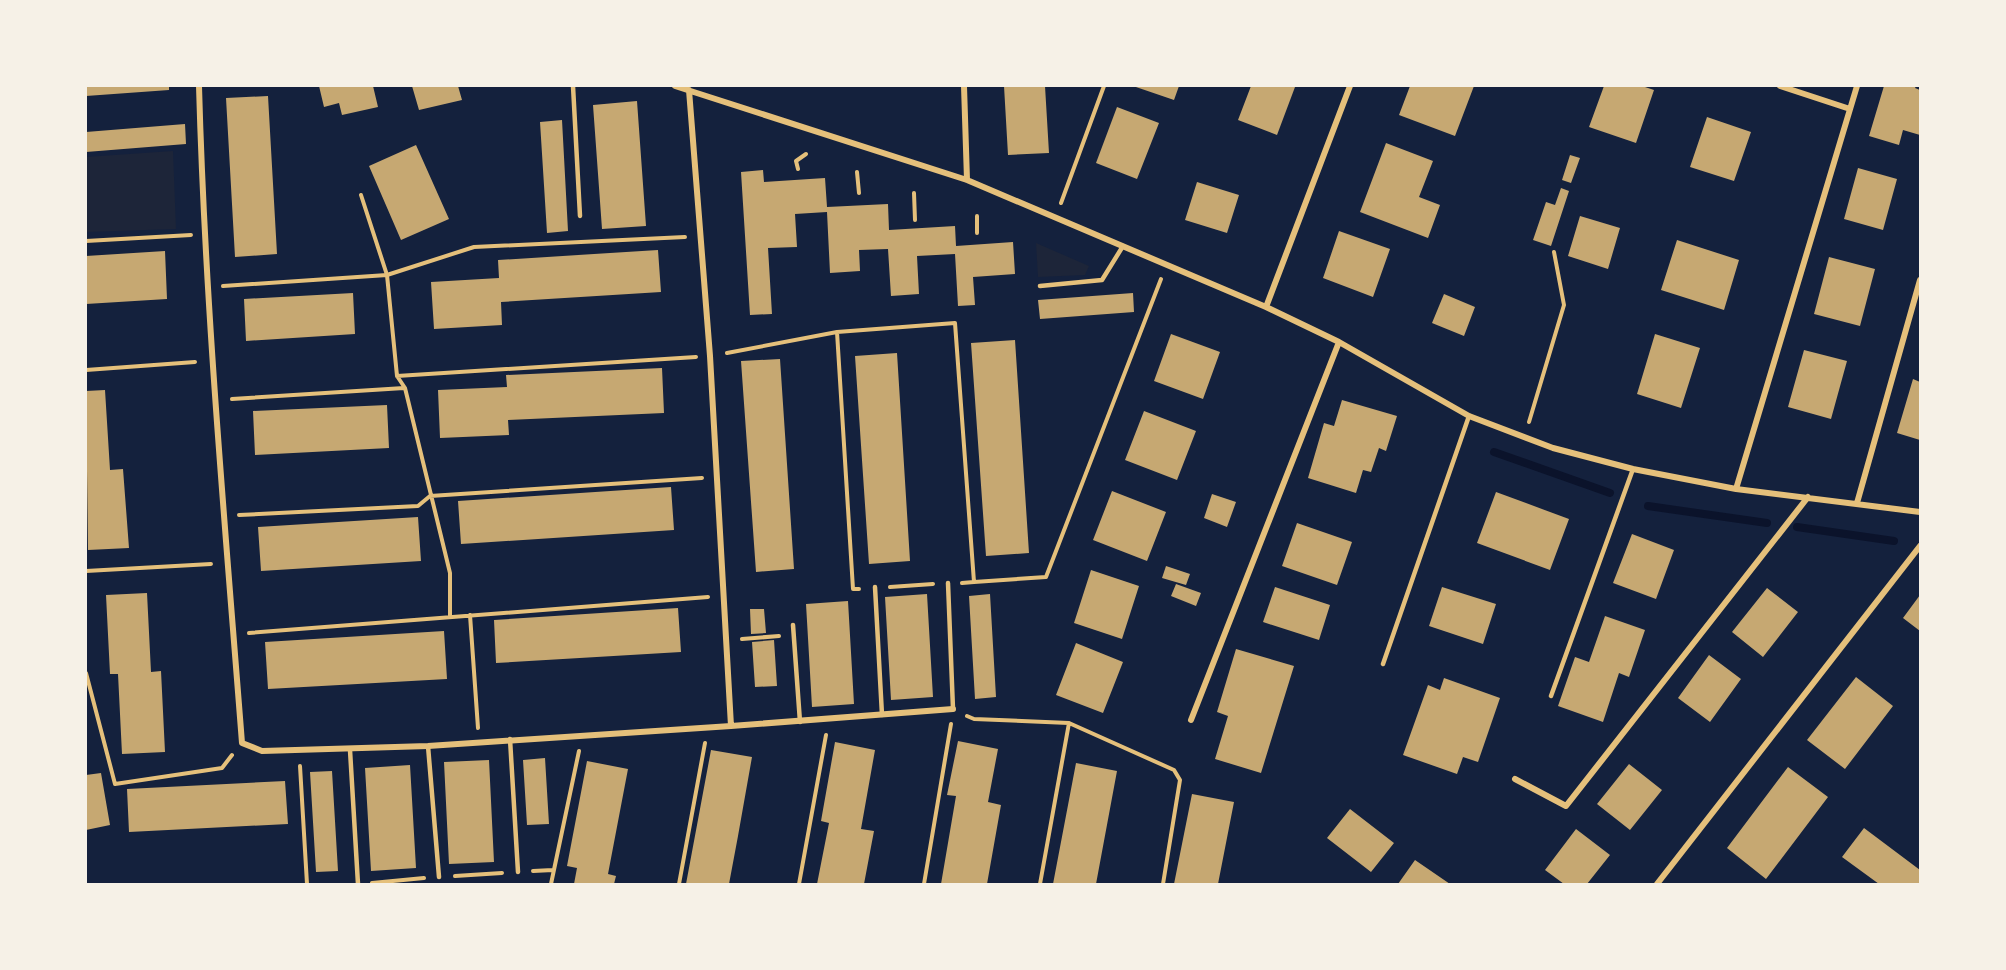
<svg xmlns="http://www.w3.org/2000/svg" width="2006" height="970" font-family="Helvetica,sans-serif">
<style>
.green{fill:#1d2539}
.lines{fill:none;stroke-linecap:round;stroke-linejoin:round}
.stream{stroke:#0b132b;stroke-width:8}
.building{fill:#c6a872}
.path{stroke:#e5c07b;stroke-width:4}
.service{stroke:#e5c07b;stroke-width:4.5}
.minor{stroke:#e5c07b;stroke-width:6}
</style>
<rect width="100%" height="100%" fill="#14213d"/>
<path class="green" d="M173 151 176 229 86 232V157Z
M1036 243 1089 266 1085 275 1038 277Z"/>
<g class="lines">
<path class="stream" d="M1494 452 1610 493
M1648 506 1767 523
M1797 527 1894 541"/>
</g>
<path class="building" d="M86 86H169V90L86 96Z
M319 86H373L378 107 342 115 339 103 324 107Z
M412 86H458L462 100 419 110Z
M1004 86H1045L1049 153 1008 155Z
M1133 86H1179L1174 100Z
M1251 86 1295 87 1277 135 1238 120Z
M1410 86H1474L1455 136 1399 115Z
M1604 86H1642L1654 90 1636 143 1589 127Z
M1884 86H1916L1915 88 1920 90V135L1903 130 1899 145 1869 136Z
M268 96 277 254 235 257 226 98Z
M637 101 646 226 602 229 593 105Z
M1117 107 1159 123 1137 179 1096 163Z
M1707 117 1751 132 1734 181 1690 167Z
M562 120 568 231 547 233 540 122Z
M185 124 186 144 86 152V132Z
M1386 143 1433 161 1419 197 1440 205 1428 238 1360 212Z
M416 145 449 219 401 240 369 166Z
M1570 155 1580 158 1571 183 1562 180Z
M1858 168 1897 179 1883 230 1844 219Z
M763 170 764 182 825 178 827 207 888 204 889 230 955 226 956 246 1013 242 1015 274 973 277 975 305 958 306 955 254 917 256 919 294 891 296 888 249 859 250 860 271 830 273 827 212 795 214 797 247 768 248 772 314 750 315 741 172Z
M1197 182 1239 195 1227 233 1185 220Z
M1561 188 1569 191 1551 246 1533 240 1546 202 1555 205Z
M1580 216 1620 228 1608 269 1568 256Z
M1339 231 1390 249 1373 297 1323 278Z
M1677 240 1739 260 1724 310 1661 290Z
M658 250 661 292 501 302 502 325 434 329 431 282 499 278 498 260Z
M165 251 167 299 86 304V256Z
M1829 257 1875 269 1860 326 1814 314Z
M353 293 355 334 246 341 244 299Z
M1133 293 1134 312 1040 319 1038 300Z
M1444 294 1475 307 1464 336 1432 323Z
M1171 334 1220 352 1203 399 1154 381Z
M1655 334 1700 348 1681 408 1637 394Z
M1015 340 1029 553 986 556 971 343Z
M1804 350 1847 361 1831 419 1788 407Z
M897 353 910 561 869 564 855 356Z
M780 359 794 569 756 572 741 361Z
M662 368 664 413 508 420 509 435 440 438 438 390 507 387 506 375Z
M1913 379 1920 382V440L1897 433Z
M105 390 110 470 123 469 129 548 88 550 86 391Z
M1342 400 1397 416 1386 451 1379 448 1371 472 1363 470 1356 493 1308 478 1324 423 1334 426Z
M387 405 389 448 255 455 253 411Z
M1144 411 1196 431 1177 480 1125 460Z
M671 487 674 530 461 544 458 501Z
M1112 491 1166 512 1147 561 1093 540Z
M1496 492 1569 519 1550 570 1477 543Z
M1212 494 1236 502 1227 527 1204 518Z
M418 517 421 561 261 571 258 527Z
M1297 523 1352 542 1337 585 1282 566Z
M1632 534 1674 550 1656 599 1613 583Z
M1166 566 1190 574 1186 585 1162 578Z
M1091 570 1139 586 1122 639 1074 623Z
M1176 584 1201 593 1196 606 1171 596Z
M1275 587 1330 605 1319 640 1263 622Z
M1442 587 1496 604 1483 644 1429 626Z
M1767 588 1798 612 1763 657 1732 632Z
M147 593 151 672 161 671 165 752 122 754 118 674H110L106 595Z
M927 594 933 697 891 700 885 597Z
M990 594 996 697 975 699 969 596Z
M1920 595V631L1903 618Z
M848 601 854 704 812 707 806 604Z
M678 608 681 652 496 663 494 620Z
M750 609H764L766 633 751 634Z
M1605 616 1645 630 1629 677 1619 673 1603 722 1558 706 1575 657 1589 662Z
M444 631 447 679 268 689 265 642Z
M774 640 777 686 755 687 752 642Z
M1076 643 1123 662 1103 713 1056 695Z
M1236 649 1294 666 1261 773 1215 759 1228 716 1217 712Z
M1709 655 1741 679 1710 722 1678 698Z
M1856 677 1893 706 1845 769 1807 740Z
M1444 678 1500 698 1478 762 1463 757 1457 774 1403 755 1428 685 1440 690Z
M958 741 998 749 988 802 1001 805 987 884H941L956 796 947 795Z
M835 742 875 750 861 829 874 831 864 884H817L829 823 821 821Z
M711 750 752 757 738 836 729 884H686Z
M545 758 549 824 527 825 523 760Z
M489 760 494 862 449 864 444 762Z
M587 761 628 769 608 874 616 876 614 884H574L577 868 567 866Z
M1076 763 1117 771 1096 884H1053Z
M1629 764 1662 790 1630 830 1597 804Z
M410 765 416 868 371 871 365 768Z
M1788 767 1828 797 1766 879 1727 848Z
M332 771 338 871 316 872 310 772Z
M101 773 110 825 86 830V775Z
M285 781 288 824 129 832 127 789Z
M1192 794 1234 802 1218 884H1174Z
M1350 809 1394 843 1371 872 1327 838Z
M1864 828 1920 870 1919 884H1879L1842 857Z
M1576 829 1610 855 1587 884H1564L1545 870Z
M1415 860 1450 884H1398Z"/>
<g class="lines">
<path class="path" d="M798 169 796 161 806 154
M857 172 859 193
M914 193 915 220
M1061 203 1104 86
M977 216V233
M86 241 191 235
M223 286 387 275 361 195
M837 332 853 589H859
M727 353 837 332 955 323 974 582 962 583
M86 370 195 362
M397 376 696 357
M232 399 404 388
M1529 422 1564 305 1554 252
M239 515 418 506 430 496 702 478
M86 571 211 564
M974 582 1046 577 1161 279
M890 587 933 584
M470 615 478 728
M450 617V573L405 388 397 376 387 275 474 247 685 237
M249 633 708 597
M742 639 779 636
M86 673 115 784 222 768 232 755
M967 716 974 719 1069 723 1174 770 1180 780 1163 884
M300 766 307 884
M533 871 553 870
M455 876 502 873
M372 883 424 878
M551 884 579 751
M679 884 705 743
M799 884 826 735
M924 884 951 724
M1040 884 1069 723"/>
<path class="service" d="M573 86 580 216
M1040 286 1102 280 1123 246
M948 583 953 709
M875 587 882 715
M793 625 800 722
M1383 664 1469 416
M1551 696 1633 469
M510 739 518 872
M428 746 439 877
M350 750 358 884"/>
<path class="minor" d="M199 86C205 305 225 524 242 743L262 751 428 746 731 726 710 356 689 90
M675 86 967 180 1266 307 1339 342 1469 416 1553 448 1633 469 1736 489 1920 512
M964 86 967 180
M1780 86 1850 109
M1266 307 1350 86
M1736 489 1857 86
M1857 503 1920 280
M1191 720 1339 342
M731 726 953 709
M1515 779 1566 806 1808 497
M1657 884 1920 546"/>
</g>
<rect width="2006" height="970" fill="none" stroke="#f6f1e7" stroke-width="174"/>
</svg>
